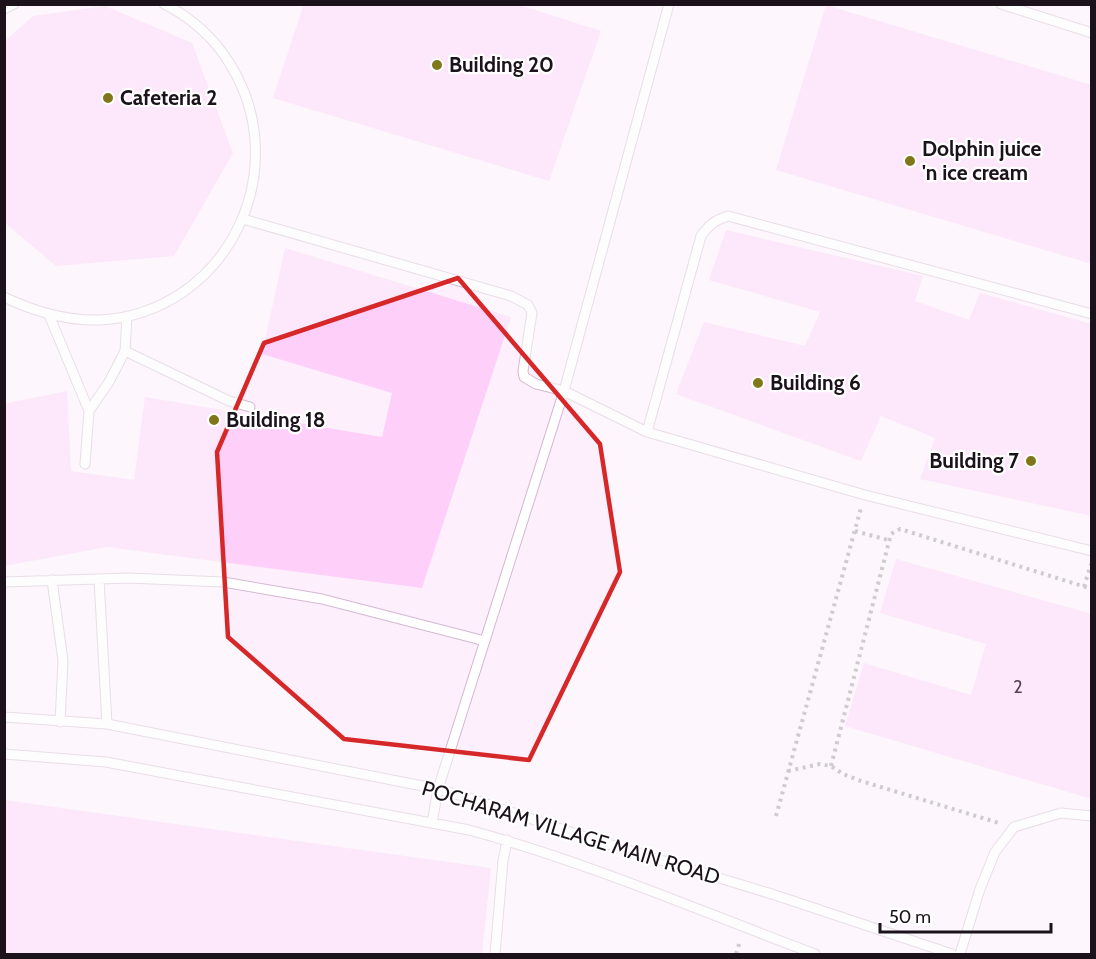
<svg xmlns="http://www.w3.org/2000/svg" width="1096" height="959" font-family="Cabin,sans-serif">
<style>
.built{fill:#feeffc}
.building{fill:#fecff9}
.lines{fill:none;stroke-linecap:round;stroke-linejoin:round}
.lane-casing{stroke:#d5b8d2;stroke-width:11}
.path{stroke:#989397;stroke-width:4;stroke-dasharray:3 4.5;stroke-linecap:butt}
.lane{stroke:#fff;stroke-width:9}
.marked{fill:none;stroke:#d62828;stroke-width:4.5;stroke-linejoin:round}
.poi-dot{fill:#80761a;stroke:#fff;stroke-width:2}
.labels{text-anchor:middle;stroke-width:4.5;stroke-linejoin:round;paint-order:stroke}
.number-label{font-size:18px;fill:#544152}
.poi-label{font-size:21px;font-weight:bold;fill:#1c121b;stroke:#fff;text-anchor:start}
.street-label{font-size:21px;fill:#1c121b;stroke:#fff}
</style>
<rect width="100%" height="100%" fill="#fbfbfb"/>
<path class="built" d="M5 5H1091V954H5Z"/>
<path class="building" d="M304 4H516L601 31 549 181 273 98Z
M826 5 1092 85V264L776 170Z
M105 6 192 43 233 153 174 256 56 266 4 222V42L33 16Z
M726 230 923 276 915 301 969 320 980 293 1092 324V516L920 479 935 438 881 416 861 461 676 394 704 322 805 346 820 312 709 280Z
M285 248 511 317 422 588 107 547 4 566V404L67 391 71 471 134 480 145 397 382 437 392 393 262 354Z
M896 559 1092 614V799L845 726 864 663 971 695 986 644 880 613Z
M4 800 491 868 482 954H4Z"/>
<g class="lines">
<defs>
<path id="lane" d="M1001 4 1092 33
M4 9 14 4
M243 219 511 296 528 305 532 313 523 371 524 377 536 384 564 391 647 432 865 495 1092 551
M4 297C35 312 66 321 100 320 227 313 296 170 230 64 215 39 191 17 164 4
M49 315 89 411 85 464
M125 351 229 401 250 407
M89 411 109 382 125 351 127 316
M647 432 701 236C709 225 715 220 728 216L1092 314
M99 579 107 724
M52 580 63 661 60 722
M4 582 128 578 223 582 322 599 485 641
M4 717 107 724 438 789 469 798 582 836 775 895 952 954
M4 754 106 762 469 830C587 862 700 911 815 954
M432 823 438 789 564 391 669 4
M495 954 503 861 507 840
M960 954 980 889 995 852 1014 827 1061 813 1092 816"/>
</defs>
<use href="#lane" class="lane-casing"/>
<path class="path" d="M855 531 888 540
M1084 587 1091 564
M831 766 891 534 900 529 1092 589
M788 771 820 764 831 766 843 774 861 781 999 823
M776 816 861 508
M736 954 740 941"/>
<use href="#lane" class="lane"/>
</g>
<path d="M0 0H1096V959H0ZM458 278 600 444 620 572 529 760 344 739 228 637 217 452 264 343Z" fill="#fbfbfb" fill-opacity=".55" fill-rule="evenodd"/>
<path class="marked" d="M458 278 600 444 620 572 529 760 344 739 228 637 217 452 264 343Z"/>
<g class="poi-dot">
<circle cx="437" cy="65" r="6"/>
<circle cx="108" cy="98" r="6"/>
<circle cx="910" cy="161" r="6"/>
<circle cx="758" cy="383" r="6"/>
<circle cx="214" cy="420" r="6"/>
<circle cx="1031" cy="461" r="6"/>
</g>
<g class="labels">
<g class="number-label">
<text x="1018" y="693">2</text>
</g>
<g class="poi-label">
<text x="449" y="72">Building 20</text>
<text x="120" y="105">Cafeteria 2</text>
<text x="922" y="156">Dolphin juice<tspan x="922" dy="24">'n ice cream</tspan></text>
<text x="770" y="390">Building 6</text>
<text x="226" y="427">Building 18</text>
<text x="1019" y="468" text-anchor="end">Building 7</text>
</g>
<g class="street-label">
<text transform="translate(571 833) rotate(17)" y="7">POCHARAM VILLAGE MAIN ROAD</text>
</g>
</g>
<rect width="1096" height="959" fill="none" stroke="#1c121b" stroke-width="12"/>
<path d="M880 923v9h171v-9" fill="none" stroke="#1c121b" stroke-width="3"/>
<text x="889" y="923" font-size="18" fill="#1c121b" stroke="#ffffff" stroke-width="4.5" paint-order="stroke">50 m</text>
</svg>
